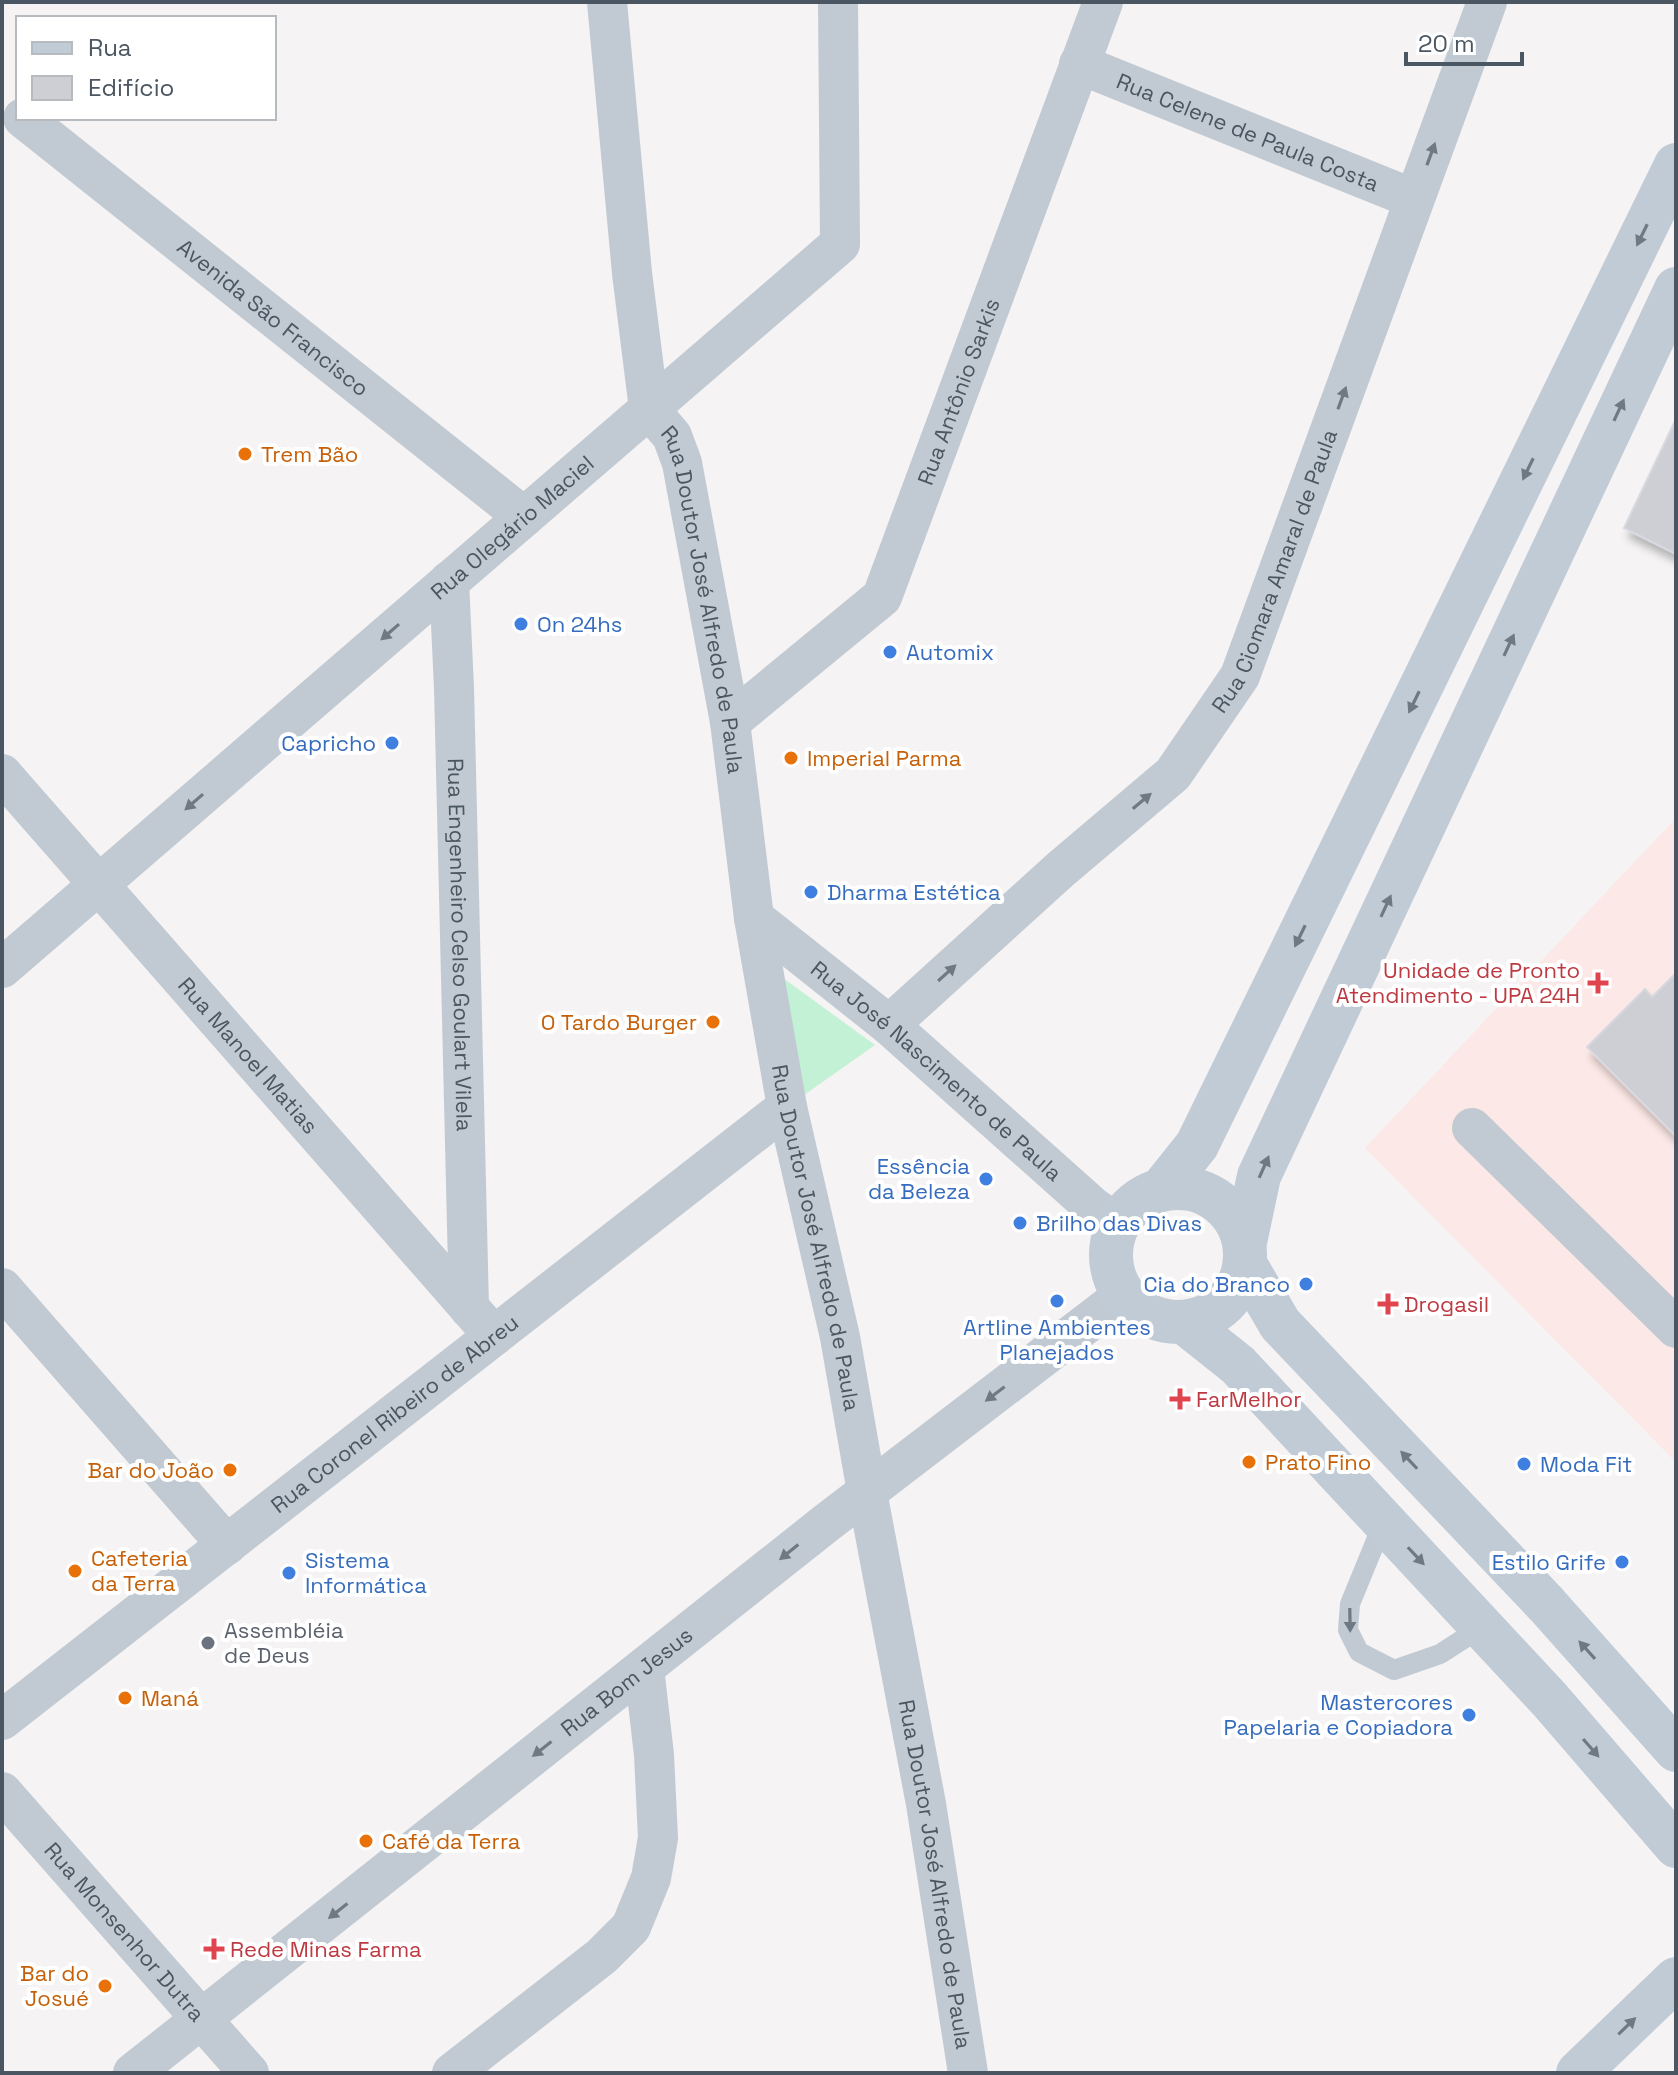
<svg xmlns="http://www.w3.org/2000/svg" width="1678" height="2075" font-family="'Space Grotesk',sans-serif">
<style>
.medical{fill:#fce8e6}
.green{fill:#c3f1d5}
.building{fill:#cdcfd5;stroke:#d7d9de;stroke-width:2;filter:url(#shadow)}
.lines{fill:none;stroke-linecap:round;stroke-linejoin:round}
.lane{stroke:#c1cad2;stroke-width:20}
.street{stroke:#c1cad2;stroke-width:40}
.secondary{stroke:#c1cbd6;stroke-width:44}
.oneway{fill:#6e7983}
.oneway2{fill:#6e7984}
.food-dot{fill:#e8710a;stroke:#fff;stroke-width:3}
.shop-dot{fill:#3f7fe0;stroke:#fff;stroke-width:3}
.health-dot{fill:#e0444e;stroke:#fff;stroke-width:3}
.worship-dot{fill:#6b7280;stroke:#fff;stroke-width:3}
.labels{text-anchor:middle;stroke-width:8;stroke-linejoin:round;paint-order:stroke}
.street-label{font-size:22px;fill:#4a5661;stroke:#fff}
.food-label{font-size:22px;fill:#c56008;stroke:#fff;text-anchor:start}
.shop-label{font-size:22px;fill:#366cbe;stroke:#fff;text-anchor:start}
.health-label{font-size:22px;fill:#be3a42;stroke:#fff;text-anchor:start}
.worship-label{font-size:22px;fill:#5b616d;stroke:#fff;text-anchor:start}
</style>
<defs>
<filter id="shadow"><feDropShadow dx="5" dy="9" stdDeviation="4" flood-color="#0004"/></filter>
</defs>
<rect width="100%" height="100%" fill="#f5f3f3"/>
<path class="medical" d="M1676 818V1462L1365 1148Z"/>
<path class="green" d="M776 973 875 1045 804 1095Z"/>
<path class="building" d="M1676 419V554L1624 528Z
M1676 973V1136L1587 1047 1645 989 1652 997Z"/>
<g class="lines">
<path class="lane" d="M1384 1521 1350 1604 1348 1630 1359 1652 1394 1670 1440 1654 1482 1627"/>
<g class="street">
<path id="s1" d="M607 2 632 273 649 409 672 436 682 463 730 722 754 918 787 1107 840 1337 867 1492 926 1804 968 2073"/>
<path id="s2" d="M1079 64 1414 199"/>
<path id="s3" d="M23 118 524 517"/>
<path id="s4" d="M449 581 454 688 469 1308"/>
<path id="s5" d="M730 722 882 597 1103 2"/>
<path id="s6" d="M2 774 494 1336"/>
<path id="s7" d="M754 918 889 1025 1093 1207 1118 1224"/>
<path id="s8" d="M2 968 840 244 838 2"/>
<path id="s9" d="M889 1025 1061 869 1173 774 1240 676 1487 2"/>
<path d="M1472 1128 1676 1328"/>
<path d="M2 1288 227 1545"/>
<path id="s10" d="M2 1720 787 1107"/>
<path id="s11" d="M2 1792 249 2073"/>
<path id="s12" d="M133 2073 825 1524 1124 1295"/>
<path d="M452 2073 602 1956 631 1927 651 1878 658 1838 654 1755 644 1668"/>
</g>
<path class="secondary" d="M1111 1255a67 67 0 1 1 134 0a67 67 0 1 1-134 0Z
M1161 1190 1197 1145 1676 165
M1245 1242 1259 1176 1676 289
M1245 1264 1280 1324 1547 1605 1676 1750
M1184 1322 1238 1365 1550 1700 1676 1846
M1578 2073 1676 1979"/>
</g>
<defs><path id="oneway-solid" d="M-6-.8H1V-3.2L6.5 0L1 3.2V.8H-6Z" transform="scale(2)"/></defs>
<g class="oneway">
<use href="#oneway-solid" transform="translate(1431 154) rotate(-70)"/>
<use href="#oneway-solid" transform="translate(1342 398) rotate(-70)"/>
<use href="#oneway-solid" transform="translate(390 632) rotate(139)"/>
<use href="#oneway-solid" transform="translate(1142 801) rotate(-40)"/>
<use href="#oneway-solid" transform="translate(194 802) rotate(139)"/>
<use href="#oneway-solid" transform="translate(947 973) rotate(-42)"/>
<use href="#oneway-solid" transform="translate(995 1394) rotate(143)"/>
<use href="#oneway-solid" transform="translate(789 1552) rotate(141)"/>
<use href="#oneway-solid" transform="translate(1350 1620) rotate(89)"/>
<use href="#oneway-solid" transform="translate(542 1749) rotate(142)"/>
<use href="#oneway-solid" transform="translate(338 1911) rotate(142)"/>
</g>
<g class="oneway2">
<use href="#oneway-solid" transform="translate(1642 235) rotate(116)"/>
<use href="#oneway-solid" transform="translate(1619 410) rotate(-65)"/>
<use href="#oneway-solid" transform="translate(1528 469) rotate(116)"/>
<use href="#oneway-solid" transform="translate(1509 645) rotate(-65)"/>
<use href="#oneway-solid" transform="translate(1414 702) rotate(116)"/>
<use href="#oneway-solid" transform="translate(1386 906) rotate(-65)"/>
<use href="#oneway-solid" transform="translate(1300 936) rotate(116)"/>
<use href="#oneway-solid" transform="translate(1264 1167) rotate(-66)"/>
<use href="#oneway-solid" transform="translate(1409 1460) rotate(-133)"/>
<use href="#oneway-solid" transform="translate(1416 1556) rotate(47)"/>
<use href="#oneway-solid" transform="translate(1587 1650) rotate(-132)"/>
<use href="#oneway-solid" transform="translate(1591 1748) rotate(49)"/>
<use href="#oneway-solid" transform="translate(1627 2026) rotate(-44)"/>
</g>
<g class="food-dot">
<circle cx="245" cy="454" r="8"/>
<circle cx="791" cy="758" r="8"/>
<circle cx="713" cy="1022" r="8"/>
<circle cx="1249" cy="1462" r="8"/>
<circle cx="230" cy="1470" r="8"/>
<circle cx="75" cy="1571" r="8"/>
<circle cx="125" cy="1698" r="8"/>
<circle cx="366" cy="1841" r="8"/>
<circle cx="105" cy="1986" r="8"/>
</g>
<g class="shop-dot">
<circle cx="521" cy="624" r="8"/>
<circle cx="890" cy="652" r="8"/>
<circle cx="392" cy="743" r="8"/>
<circle cx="811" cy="892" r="8"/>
<circle cx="986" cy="1179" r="8"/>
<circle cx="1020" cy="1223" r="8"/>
<circle cx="1306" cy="1284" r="8"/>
<circle cx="1057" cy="1301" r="8"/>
<circle cx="1524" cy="1464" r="8"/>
<circle cx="1622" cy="1562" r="8"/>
<circle cx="289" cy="1573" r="8"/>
<circle cx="1469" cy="1715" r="8"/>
</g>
<g class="health-dot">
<path d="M1594 971h8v8h8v8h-8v8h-8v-8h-8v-8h8z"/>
<path d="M1384 1292h8v8h8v8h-8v8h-8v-8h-8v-8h8z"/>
<path d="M1176 1387h8v8h8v8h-8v8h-8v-8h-8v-8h8z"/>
<path d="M210 1937h8v8h8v8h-8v8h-8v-8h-8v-8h8z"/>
</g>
<circle class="worship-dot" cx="208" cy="1643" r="8"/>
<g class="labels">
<g class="street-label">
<text dy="8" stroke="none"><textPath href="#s2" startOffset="182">Rua Celene de Paula Costa</textPath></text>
<text dy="8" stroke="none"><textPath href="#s3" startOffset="320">Avenida São Francisco</textPath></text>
<text dy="8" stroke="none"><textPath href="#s5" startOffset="416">Rua Antônio Sarkis</textPath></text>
<text dy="8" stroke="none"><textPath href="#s8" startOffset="674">Rua Olegário Maciel</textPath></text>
<text dy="8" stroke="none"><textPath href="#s9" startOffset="608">Rua Ciomara Amaral de Paula</textPath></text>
<text dy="8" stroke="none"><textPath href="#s1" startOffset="612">Rua Doutor José Alfredo de Paula</textPath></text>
<text dy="8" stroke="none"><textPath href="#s4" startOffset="364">Rua Engenheiro Celso Goulart Vilela</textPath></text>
<text dy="8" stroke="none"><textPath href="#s6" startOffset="374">Rua Manoel Matias</textPath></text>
<text dy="8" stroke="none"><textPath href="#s7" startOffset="238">Rua José Nascimento de Paula</textPath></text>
<text dy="8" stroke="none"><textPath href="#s1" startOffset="1260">Rua Doutor José Alfredo de Paula</textPath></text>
<text dy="8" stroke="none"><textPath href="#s10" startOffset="498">Rua Coronel Ribeiro de Abreu</textPath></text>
<text dy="8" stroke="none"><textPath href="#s12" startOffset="630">Rua Bom Jesus</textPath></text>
<text dy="8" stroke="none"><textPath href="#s1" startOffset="1908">Rua Doutor José Alfredo de Paula</textPath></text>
<text dy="8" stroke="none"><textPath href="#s11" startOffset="186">Rua Monsenhor Dutra</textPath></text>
</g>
<g class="food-label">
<text x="261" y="462">Trem Bão</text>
<text x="807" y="766">Imperial Parma</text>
<text x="697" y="1030" text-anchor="end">O Tardo Burger</text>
<text x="1265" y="1470">Prato Fino</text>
<text x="214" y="1478" text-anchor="end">Bar do João</text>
<text x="91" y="1566">Cafeteria<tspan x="91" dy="25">da Terra</tspan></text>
<text x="141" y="1706">Maná</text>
<text x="382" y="1849">Café da Terra</text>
<text x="89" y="1981" text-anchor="end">Bar do<tspan x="89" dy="25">Josué</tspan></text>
</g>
<g class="shop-label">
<text x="537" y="632">On 24hs</text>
<text x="906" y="660">Automix</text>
<text x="376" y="751" text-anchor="end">Capricho</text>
<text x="827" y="900">Dharma Estética</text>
<text x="970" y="1174" text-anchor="end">Essência<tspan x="970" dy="25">da Beleza</tspan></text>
<text x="1036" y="1231">Brilho das Divas</text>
<text x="1290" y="1292" text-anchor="end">Cia do Branco</text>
<text x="1057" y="1335" text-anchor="middle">Artline Ambientes<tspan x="1057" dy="25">Planejados</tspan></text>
<text x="1540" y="1472">Moda Fit</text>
<text x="305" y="1568">Sistema<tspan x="305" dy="25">Informática</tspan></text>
<text x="1606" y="1570" text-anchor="end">Estilo Grife</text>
<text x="1453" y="1710" text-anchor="end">Mastercores<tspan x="1453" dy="25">Papelaria e Copiadora</tspan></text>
</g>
<g class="health-label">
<text x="1580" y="978" text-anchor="end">Unidade de Pronto<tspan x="1580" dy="25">Atendimento - UPA 24H</tspan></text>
<text x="1404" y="1312">Drogasil</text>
<text x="1196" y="1407">FarMelhor</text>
<text x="230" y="1957">Rede Minas Farma</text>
</g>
<g class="worship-label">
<text x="224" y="1638">Assembléia<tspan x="224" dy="25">de Deus</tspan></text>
</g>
</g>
<rect width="1678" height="2075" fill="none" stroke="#4a5661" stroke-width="8"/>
<rect x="16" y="16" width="260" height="104" fill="#ffffff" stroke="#b7bbc0" stroke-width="2"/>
<rect x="32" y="42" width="40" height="12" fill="#c1cbd6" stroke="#b7bbc0" stroke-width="2"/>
<text x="88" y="56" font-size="24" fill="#4a5661">Rua</text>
<rect x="32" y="76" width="40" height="24" fill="#cdcfd5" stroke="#b7bbc0" stroke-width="2"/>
<text x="88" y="96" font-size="24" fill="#4a5661">Edifício</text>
<path d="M1406 52v12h116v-12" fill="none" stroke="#4a5661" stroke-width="4"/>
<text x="1418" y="52" font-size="24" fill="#4a5661" stroke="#ffffff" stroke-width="6" paint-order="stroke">20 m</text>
</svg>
